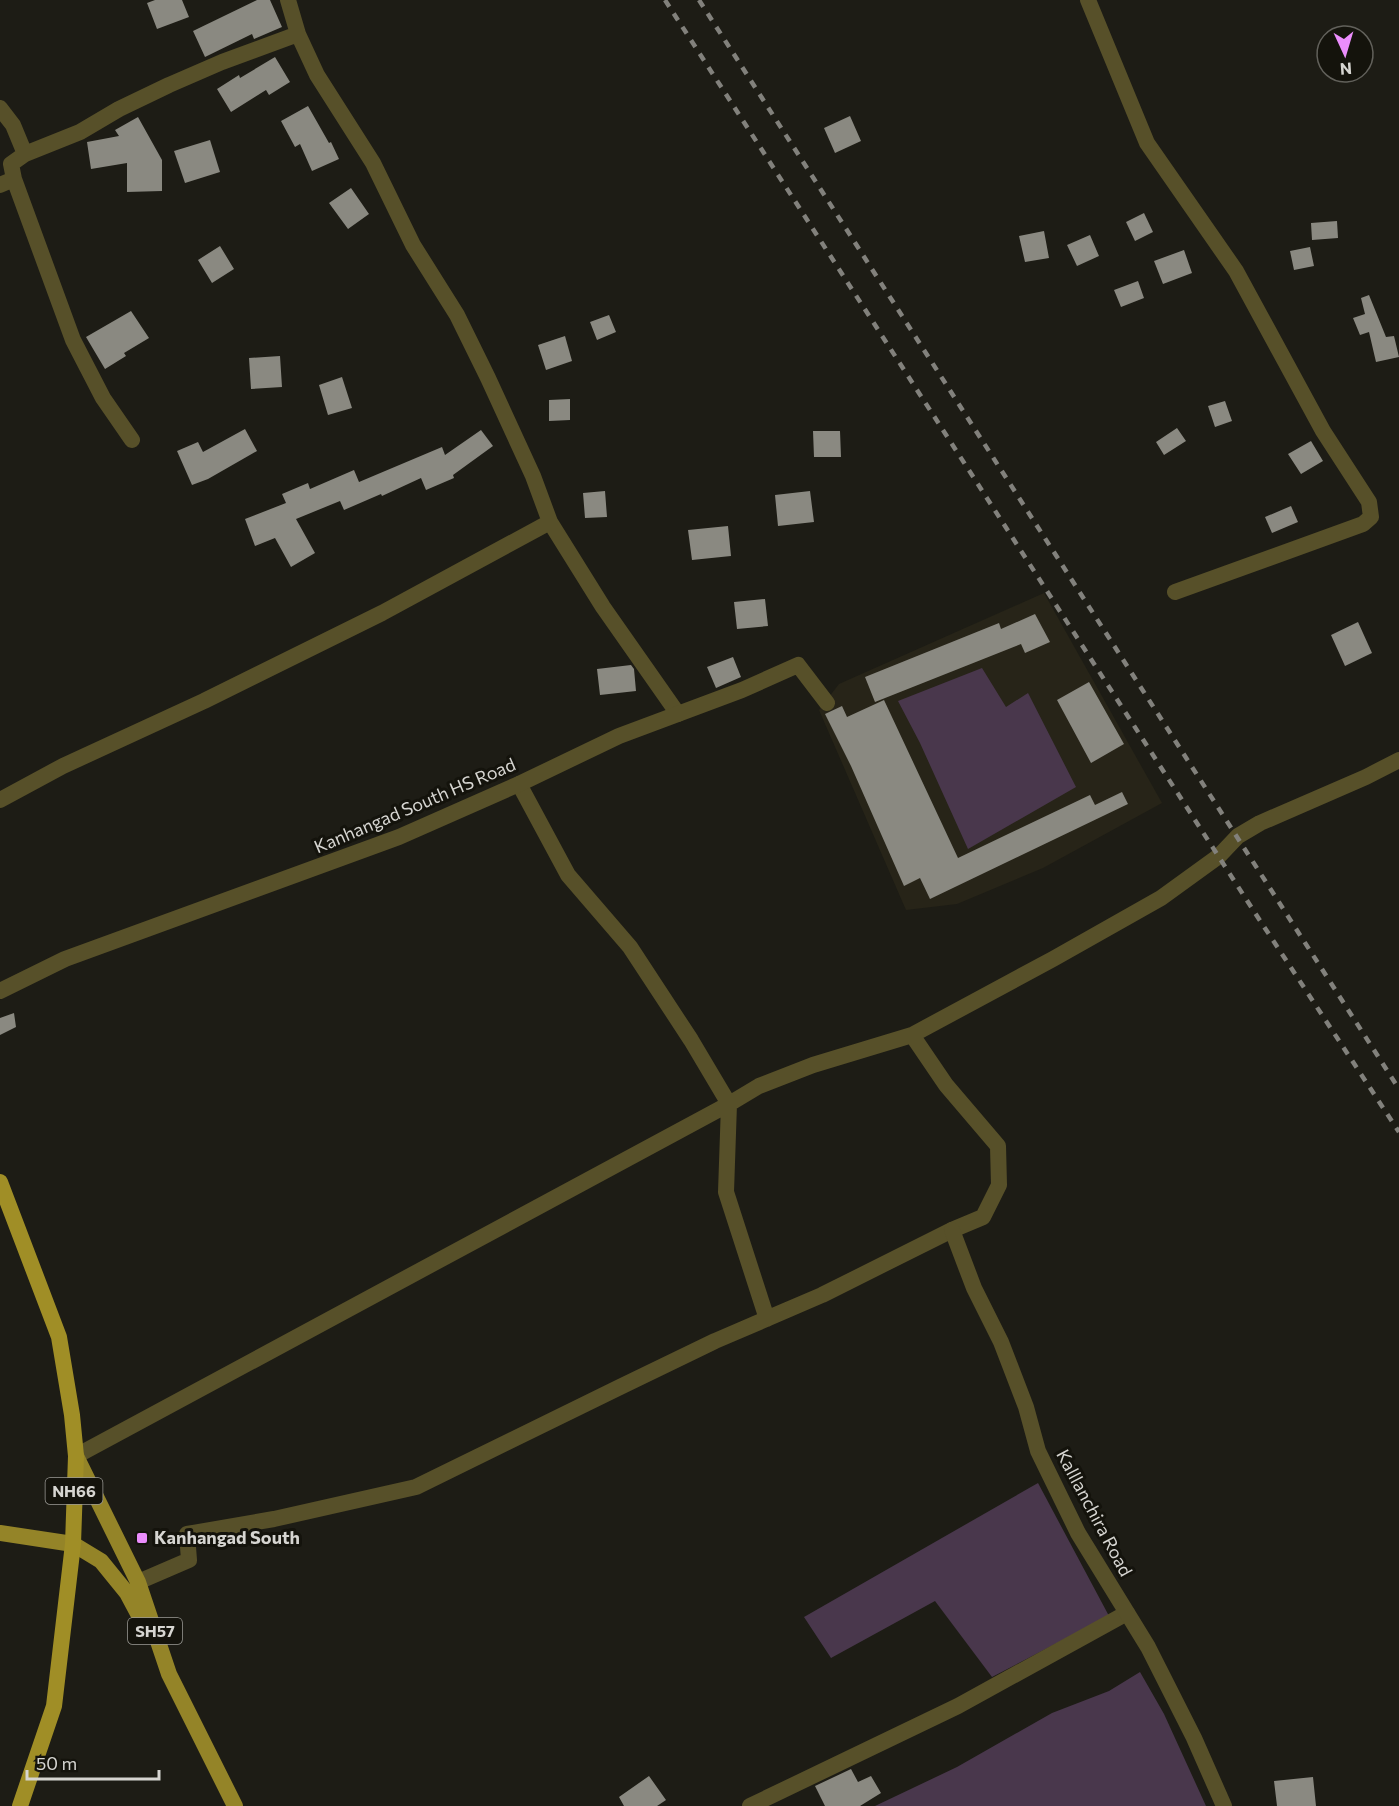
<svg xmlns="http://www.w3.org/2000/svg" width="1399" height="1806" font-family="Commissioner,sans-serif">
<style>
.built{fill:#272418}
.green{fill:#49374c}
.building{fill:#8a8981}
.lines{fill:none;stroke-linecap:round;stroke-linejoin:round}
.minor{stroke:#575029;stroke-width:16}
.tertiary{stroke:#575029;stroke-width:16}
.primary{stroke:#948428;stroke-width:16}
.trunk{stroke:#a08e26;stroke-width:16}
.rail{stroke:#82817c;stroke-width:4.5;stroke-dasharray:8 8;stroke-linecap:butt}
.poi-dot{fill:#eb8dfc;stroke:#14130c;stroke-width:2}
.labels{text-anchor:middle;stroke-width:6;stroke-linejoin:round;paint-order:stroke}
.shield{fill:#14130c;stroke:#9c9b96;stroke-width:1.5}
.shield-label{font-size:16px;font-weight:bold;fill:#d6d5d1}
.street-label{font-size:18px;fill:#d6d5d1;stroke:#14130c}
.poi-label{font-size:18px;font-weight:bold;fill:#d6d5d1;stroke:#14130c;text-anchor:start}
</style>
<rect width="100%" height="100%" fill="#1d1c15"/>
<path class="built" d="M1044 593 1162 803 1043 868 957 904 906 910 819 710 839 684Z"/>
<path class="green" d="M982 668 1006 707 1028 693 1076 787 968 849 920 743 898 701Z
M1038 1483 1109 1616 992 1677 935 1601 831 1658 804 1617Z
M1140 1672 1164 1714 1206 1806H875L957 1767 1052 1713 1109 1691Z"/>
<path class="building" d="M155 0H182L189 17 157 29 147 3Z
M257 0H270L282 27 254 39 252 34 205 57 193 31Z
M275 57 290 82 269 95 266 90 231 112 217 89 239 75 240 78Z
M308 106 329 143 331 142 339 159 312 171 300 144 295 147 281 121Z
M850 116 861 141 835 153 824 128Z
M138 117 162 160V191L127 192V163L91 169 87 142 119 136 115 130Z
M210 140 220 172 185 183 174 151Z
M351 188 369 214 348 229 329 203Z
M1144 213 1153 232 1135 241 1126 222Z
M1337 221 1338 238 1312 240 1311 223Z
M1044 231 1049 258 1025 262 1019 236Z
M1090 235 1099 256 1077 266 1067 245Z
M220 246 234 269 212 283 198 260Z
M1310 247 1314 266 1294 270 1290 251Z
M1184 250 1192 273 1163 284 1154 261Z
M1138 281 1144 298 1121 307 1114 290Z
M1369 295 1386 337 1394 336 1399 357 1376 362 1369 332 1360 335 1353 318 1365 314 1361 298Z
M131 311 149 338 124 353 126 356 105 369 86 337Z
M609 315 616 332 597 340 590 322Z
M565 336 572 361 546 370 538 345Z
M280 356 282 387 251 389 249 358Z
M342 377 352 408 328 415 319 385Z
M570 399V420L549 421V400Z
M1225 401 1232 421 1215 427 1208 406Z
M1177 428 1186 441 1164 455 1156 442Z
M245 429 257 451 208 479 192 485 177 451 198 442 203 452Z
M481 430 493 446 453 475 454 478 426 490 421 478 382 496 381 494 344 510 340 501 296 519 315 553 291 567 275 538 255 546 245 519 286 503 282 494 308 483 310 489 354 470 359 482 442 447 445 455Z
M813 431H840L841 457H814Z
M1311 441 1323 461 1301 474 1288 454Z
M605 491 607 517 585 518 583 493Z
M810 491 814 522 778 526 775 495Z
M1291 506 1298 522 1272 533 1265 517Z
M728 526 731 556 692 560 688 530Z
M765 599 768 626 737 629 734 602Z
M1035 614 1050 642 1025 653 1021 644 875 702 865 677 999 623 1001 629Z
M1358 622 1372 653 1345 666 1331 635Z
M733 657 741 677 716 688 707 667Z
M631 665 634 669 636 691 600 695 597 669Z
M1089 682 1124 744 1091 763 1057 700Z
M884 700 958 858 1090 795 1095 805 1122 792 1128 804 930 899 920 878 904 886 851 766 825 714 842 706 847 717Z
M14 1013 16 1027 0 1035V1018Z
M851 1769 858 1782 871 1776 881 1793 860 1806H825L815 1786Z
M649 1776 666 1800 657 1806H624L619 1797Z
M1313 1777 1316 1806H1277L1274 1781Z"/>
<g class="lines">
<path class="minor" d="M288 0 298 34 317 75 373 163 413 245 457 315 488 378 533 476 550 522 603 607 678 714
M1088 0 1147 143 1236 271 1323 431 1369 502 1371 517 1363 524 1175 592
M0 108 13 125 25 154
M14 179 73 340 103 398 132 440
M0 185 14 179 11 164 25 154 80 132 119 109 169 85 222 62 298 34
M519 784 568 875 630 947 691 1040 729 1104 726 1192 767 1319
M0 800 63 766 204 701 382 613 550 522
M76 1456 729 1104 759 1086 813 1065 912 1035
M138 1582 189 1560 187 1534 274 1519 416 1487 620 1387 715 1341 822 1295 952 1230 983 1217 999 1185 998 1146 946 1085 912 1035 1053 959 1161 898 1219 856 1238 836 1260 823 1366 777 1399 760
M750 1806 958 1706 1127 1613"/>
<path class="tertiary" d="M0 991 65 959 399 837 519 784 619 736 742 690 798 665 827 703
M952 1230 974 1288 1001 1342 1026 1407 1038 1451 1078 1533 1148 1647 1194 1738 1224 1806"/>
<path class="primary" d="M76 1456 138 1582 169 1674 235 1806
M0 1533 73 1544 101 1561 127 1593 143 1623"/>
<path class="trunk" d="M0 1182 59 1337 72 1415 76 1456 73 1544 54 1706 20 1806"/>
<path class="rail" d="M665 0 1257 916 1399 1132
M699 0 1399 1089"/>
</g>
<rect class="poi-dot" x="136" y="1532" width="12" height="12" rx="3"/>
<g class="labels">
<g class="shield">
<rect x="45.5" y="1478" width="57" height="26" rx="4.5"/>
<rect x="128" y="1618" width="54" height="26" rx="4.5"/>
</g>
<g class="shield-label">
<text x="74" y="1497">NH66</text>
<text x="155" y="1637">SH57</text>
</g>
<g class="street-label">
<text transform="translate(415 806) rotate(-23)" y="6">Kanhangad South HS Road</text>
<text transform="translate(1094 1513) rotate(62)" y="6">Kalllanchira Road</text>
</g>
<g class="poi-label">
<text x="154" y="1544">Kanhangad South</text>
</g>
</g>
<g transform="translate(1345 54) rotate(176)"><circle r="28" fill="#14130c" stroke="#62615b" stroke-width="1.5"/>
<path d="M0-4.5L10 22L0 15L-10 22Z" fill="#eb8dfc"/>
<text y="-9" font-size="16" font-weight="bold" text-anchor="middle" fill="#d6d5d1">N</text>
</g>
<path d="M27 1770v9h132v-9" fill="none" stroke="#d6d5d1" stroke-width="3"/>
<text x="36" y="1770" font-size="18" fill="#d6d5d1" stroke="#14130c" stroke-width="4.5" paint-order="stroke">50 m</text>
</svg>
